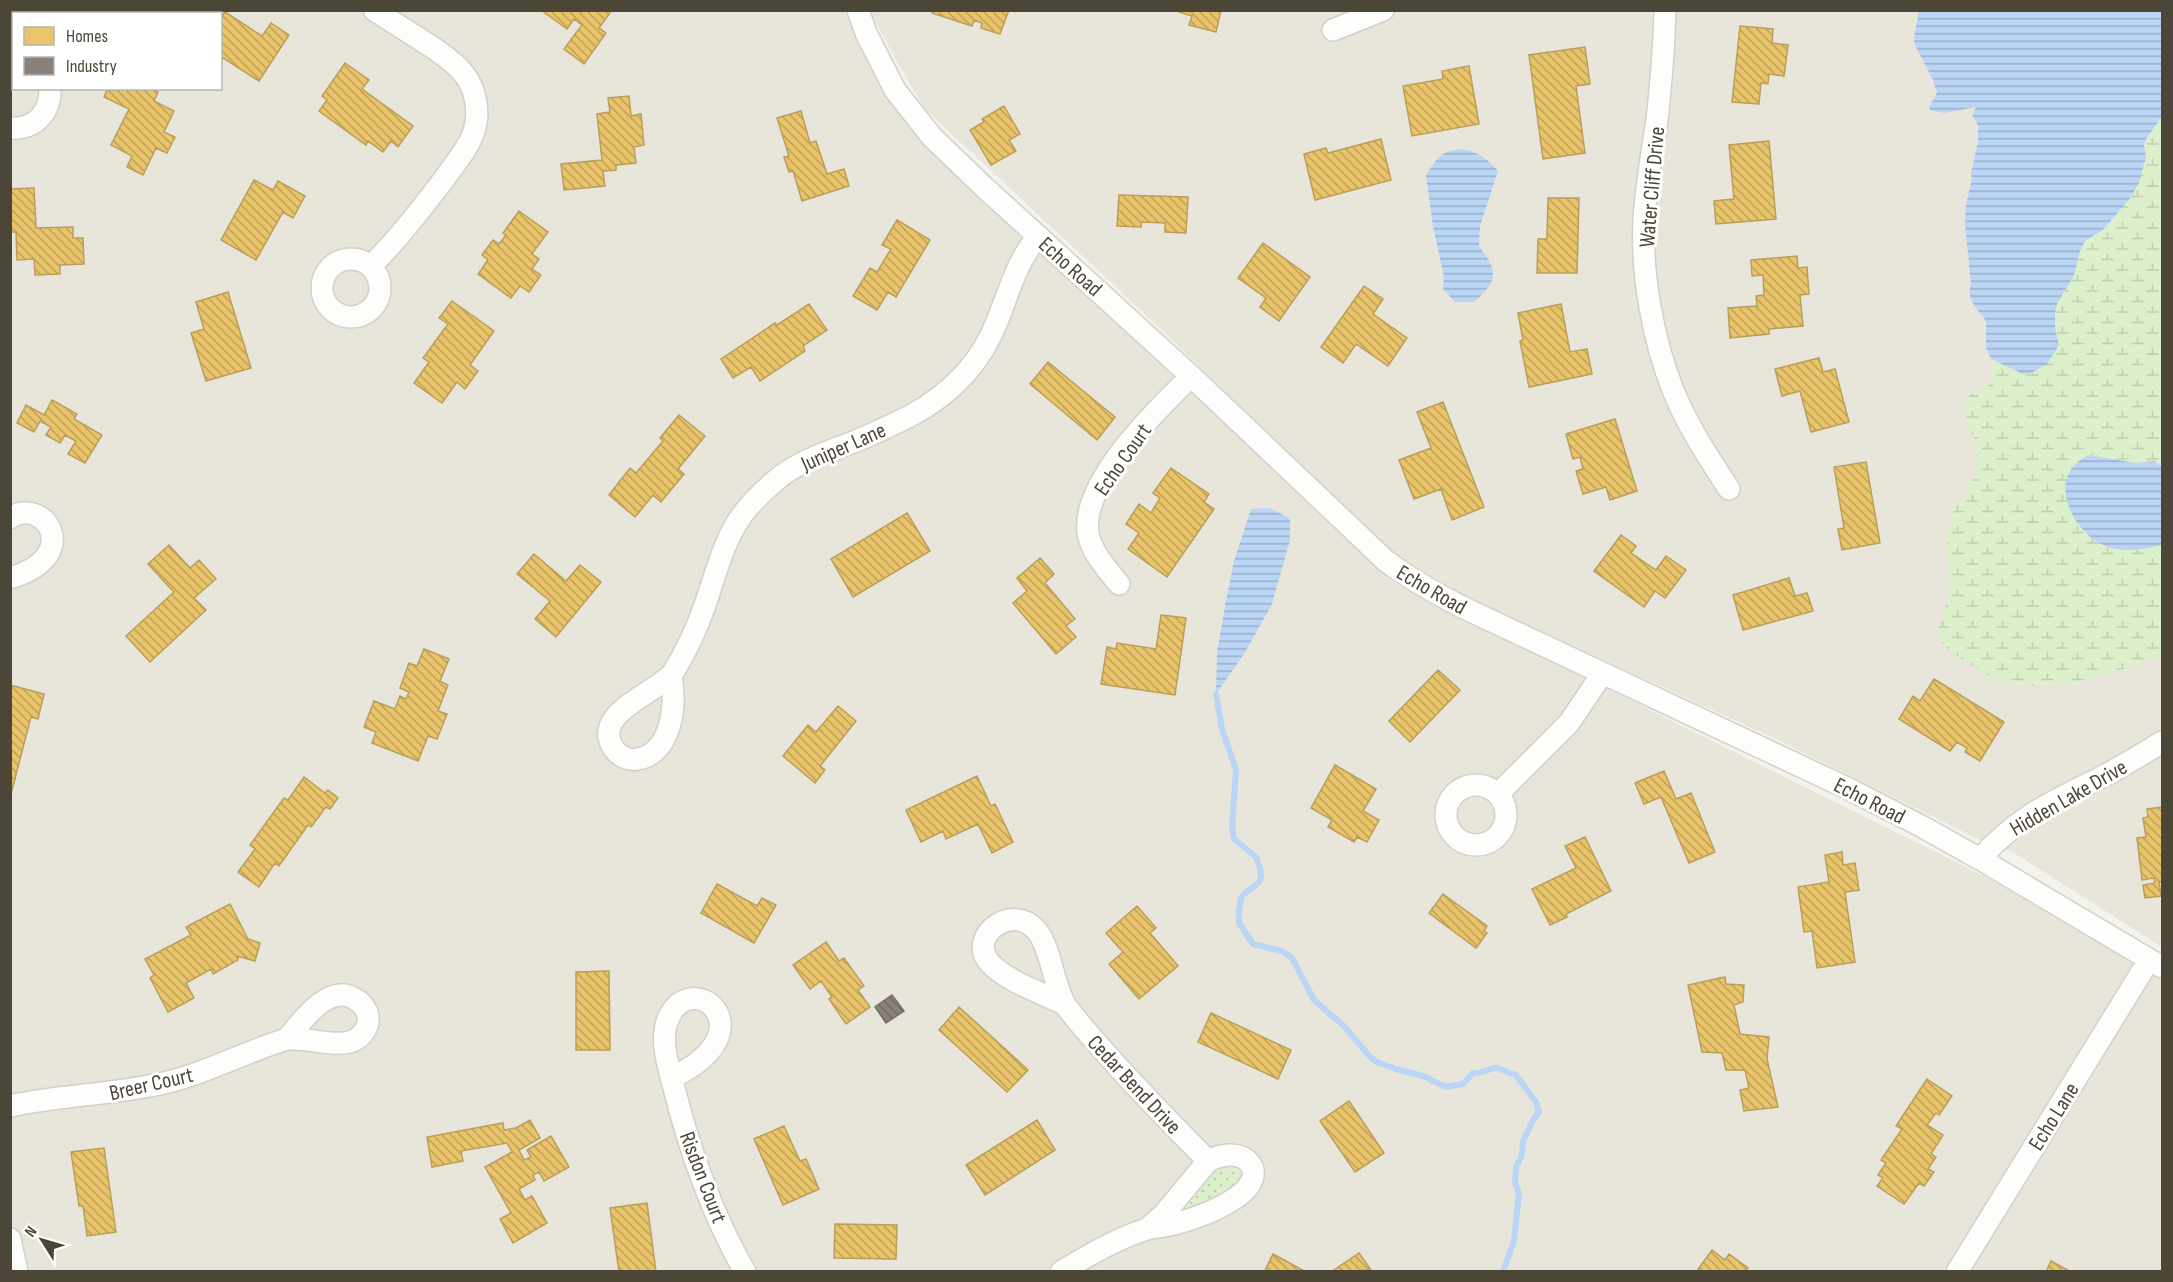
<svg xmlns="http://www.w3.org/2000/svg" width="2173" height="1282" font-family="'Sofia Sans Condensed',sans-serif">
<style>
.residential{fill:#e8e5da;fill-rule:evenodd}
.grass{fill:url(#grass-dots)}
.wetland{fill:url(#wetland-marsh)}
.water{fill:url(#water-rules)}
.homes{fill:url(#homes-back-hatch);stroke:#ba9e5b;stroke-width:1.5}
.industry{fill:url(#industry-back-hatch);stroke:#776f67;stroke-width:1.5}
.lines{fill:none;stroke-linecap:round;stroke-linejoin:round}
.stream{stroke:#bad5f5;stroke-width:6}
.street-casing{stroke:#d1d0ca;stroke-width:24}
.street{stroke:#fdfdfc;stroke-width:21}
.labels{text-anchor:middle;stroke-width:6;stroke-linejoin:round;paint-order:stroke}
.street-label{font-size:22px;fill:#4c4637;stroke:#fff}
</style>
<defs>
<pattern id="grass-dots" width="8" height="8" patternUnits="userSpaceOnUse" patternTransform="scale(1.5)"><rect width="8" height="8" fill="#dcf0cb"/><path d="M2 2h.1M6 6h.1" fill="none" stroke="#becfaf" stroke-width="1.8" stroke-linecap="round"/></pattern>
<pattern id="wetland-marsh" width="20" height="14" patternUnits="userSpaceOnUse" patternTransform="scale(1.5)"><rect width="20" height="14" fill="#dcf0cb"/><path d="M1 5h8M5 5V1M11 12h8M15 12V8" fill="none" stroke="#becfaf"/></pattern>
<pattern id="water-rules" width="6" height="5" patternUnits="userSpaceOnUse" patternTransform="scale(1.5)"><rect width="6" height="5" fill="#bad5f5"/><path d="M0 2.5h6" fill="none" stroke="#99afc7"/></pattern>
<pattern id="homes-back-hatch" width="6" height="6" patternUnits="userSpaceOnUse" patternTransform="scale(1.5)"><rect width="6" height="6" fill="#e9c46a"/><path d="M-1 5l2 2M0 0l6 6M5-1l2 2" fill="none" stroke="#bfa158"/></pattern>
<pattern id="industry-back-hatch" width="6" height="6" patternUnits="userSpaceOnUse" patternTransform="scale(1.5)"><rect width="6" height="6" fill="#8a817c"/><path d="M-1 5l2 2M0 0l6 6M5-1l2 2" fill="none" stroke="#736b66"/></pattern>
</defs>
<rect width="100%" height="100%" fill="#f3f2ed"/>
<path class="residential" d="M10 11H851L887 87 1148 349 1332 527 1396 584 1986 877 2121 956 2162 976V1271H11ZM14 14H220V88H14Z
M870 11H2162V947L2011 851 1984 842 1782 742 1405 569 1161 329 926 110 901 69Z"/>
<path class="grass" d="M1226 1167 1237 1172 1240 1180C1230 1195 1207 1202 1190 1208L1186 1206V1202L1206 1179Z"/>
<path class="wetland" d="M2162 116V465L2151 461C2137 468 2105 457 2089 455L2078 523 2099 543 2147 549 2162 545V656C2110 673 2051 698 1995 679 1986 676 1977 668 1968 663 1957 655 1943 650 1939 636 1937 627 1948 603 1949 592 1951 570 1943 546 1949 524 1954 504 1970 491 1976 472 1978 463 1979 454 1977 445 1972 429 1956 411 1970 395 1975 392 1980 392 1985 389 1994 384 1994 371 1994 361 2004 363 2010 370 2020 373 2042 380 2052 353 2059 338L2055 328V313L2057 304 2074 275 2080 251 2085 241 2103 230 2131 197 2139 183 2146 157 2144 145 2146 139Z"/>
<path class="water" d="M1919 11H2162V116L2146 139 2144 145 2146 157 2139 183 2131 197 2103 230 2085 241 2080 251 2074 275 2057 304 2055 313V328L2059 345 2047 364 2031 373 2023 374 1991 359 1986 347V321C1976 307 1966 301 1971 283L1965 224 1966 204 1972 179 1971 173 1978 142V125L1972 115 1976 107 1944 113 1930 110 1929 107 1937 93 1933 80 1915 45 1914 37Z
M1461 149C1477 151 1488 159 1498 171L1480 226 1479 246C1498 272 1499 280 1474 302H1455L1443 289 1444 277 1433 226 1426 175C1438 157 1440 152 1461 149Z
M2089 455 2135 463 2155 461 2159 465H2162V545C2143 550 2119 554 2099 543 2068 525 2047 474 2089 455Z
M1269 508 1290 518V540L1272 604 1244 654 1216 694 1217 652 1226 601 1234 561 1251 509Z"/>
<path class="homes" d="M541 10H612L599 28 606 33 584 64 564 49 582 25 574 19 567 29Z
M933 10H1009L1000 34 981 28 982 23 974 20 972 26 932 13Z
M1179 10H1221L1216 32 1189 25 1192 16 1179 12Z
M225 12 262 36 271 23 289 35 259 81 220 56V18Z
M1740 26 1773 29 1772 43 1788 45 1784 76 1769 74 1768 84 1761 83 1759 104 1732 102Z
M1585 47 1590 84 1576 86 1585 153 1543 159 1529 55Z
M345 63 369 80 362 89 413 126 398 147 391 141 383 152 368 141 366 145 319 111 327 100 322 96Z
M1469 66 1479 124 1412 136 1403 86 1443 79 1442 71Z
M108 88H150L158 92 154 101 174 111 164 132 175 137 167 153 156 148 143 175 127 167 132 156 111 145 129 109 104 97Z
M629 96 631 116 641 114 644 145 634 147 636 163 616 165V170L603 171 605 186 564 190 561 164 602 160 597 114 610 112 608 98Z
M1004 106 1020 134 1009 140 1016 151 991 165 970 130 984 122 982 119Z
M801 111 810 143 816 141 827 174 844 169 849 186 802 201 793 171 789 172 784 157 789 156 777 118Z
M1381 139 1391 180 1315 200 1304 154 1326 148 1328 153Z
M1769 141 1776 219 1716 224 1714 201 1734 199 1729 145Z
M254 180 273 190 278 181 305 196 293 218 283 212 256 260 221 240Z
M34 188 36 228 73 227V238H83L84 264 60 265V274L35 275 34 259 17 260 16 232H10V189Z
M1119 195 1188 197 1186 233 1165 232V223L1141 222V227L1117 226Z
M1548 198H1579L1577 273H1537L1538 239H1547Z
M519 211 548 232 532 254 539 259 532 269 541 275 529 292 520 286 511 298 478 274 488 260 482 255 493 240 499 244 506 235 503 233Z
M897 220 930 240 896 297 888 292 877 310 853 296 870 268 877 272 891 249 882 245Z
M1263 243 1310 277 1279 321 1260 307 1266 298 1238 278Z
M1797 256 1798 268 1807 267 1809 294 1800 295 1803 326 1769 329V334L1730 338 1728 308 1757 306 1756 296 1764 295 1763 275 1752 276 1751 260Z
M1364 286 1383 299 1373 314 1407 338 1388 366 1356 344 1343 363 1321 347Z
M228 292 251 368 206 381 191 333 204 329 196 302Z
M452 301 494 331 470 365 478 371 465 389 457 382 442 403 414 383 429 362 423 358 448 324 439 318Z
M809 304 827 330 803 346 805 351 760 381 751 367 733 378 721 359 775 323 777 325Z
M1561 304 1570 352 1587 349 1592 374 1529 387 1520 341 1523 340 1518 313Z
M1819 358 1823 372 1835 369 1849 422 1811 432 1800 391 1782 396 1775 369Z
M1048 362 1115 417 1097 440 1030 384Z
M52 400 77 414 74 419 102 435 85 463 68 454 76 441 65 435 60 443 46 435 51 427 40 421 34 432 17 423 26 405 44 415Z
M1443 402 1484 507 1452 520 1441 489 1414 499 1399 460 1431 448 1417 412Z
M679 415 705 436 678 469 684 474 661 502 653 495 635 517 609 495 630 468 636 473 663 441 660 438Z
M1615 419 1637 491 1610 500 1606 487 1583 494 1576 471 1583 469 1580 457 1573 459 1566 434Z
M1866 462 1880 543 1842 550 1838 529 1844 528 1834 467Z
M1171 468 1209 494 1204 502 1214 509 1167 577 1128 549 1139 533 1126 524 1139 504 1151 513 1160 498 1153 493Z
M907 513 930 551 853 597 831 559Z
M1621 535 1636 546 1631 553 1656 570 1666 556 1686 570 1665 598 1655 591 1644 607 1594 571Z
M169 545 190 568 199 560 216 579 194 598 206 610 150 662 126 636 174 592 148 564Z
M534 554 566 581 580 565 601 582 556 637 535 619 550 601 517 574Z
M1040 558 1054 574 1045 583 1075 619 1066 626 1076 637 1056 654 1013 603 1027 591 1017 578Z
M1789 578 1795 596 1807 593 1813 611 1743 630 1733 595Z
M1161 615 1186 618 1175 695 1101 684 1107 647 1116 649 1117 643 1156 649Z
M424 649 449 659 440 681 448 685 438 711 447 714 437 739 428 736 418 761 372 743 376 732 364 727 374 701 395 709 400 696 406 699 409 692 400 688 409 663 417 666Z
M1438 670 1460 690 1410 742 1389 721Z
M1934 679 2004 722 1980 761 1965 752 1967 748 1957 742 1950 751 1899 719 1913 696 1920 701Z
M10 685 44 694 38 719 31 717 11 794Z
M838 706 856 721 820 766 825 770 815 783 783 756 808 725 816 732Z
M1335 765 1376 789 1363 811 1379 820 1367 842 1357 837 1354 842 1328 827 1332 820 1311 808Z
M1664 771 1676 799 1691 793 1715 852 1689 863 1661 797 1644 804 1635 783Z
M977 776 991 806 995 804 1013 842 992 853 978 824 946 839 943 831 921 842 906 810Z
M304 777 325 793 328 790 338 798 330 809 326 807 311 827 308 825 279 866 275 863 259 887 238 872 255 849 250 845 284 798 288 800Z
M2162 807V882H2159L2161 896 2145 898 2143 885 2155 883 2154 878 2142 880 2137 838 2146 837 2143 818 2148 817 2147 809Z
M1585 837 1611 891 1566 914 1567 917 1550 925 1532 889 1576 868 1565 846Z
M1842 852 1843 865 1855 863 1859 890 1845 892 1855 962 1817 968 1812 931 1804 932 1798 887 1829 882 1825 855Z
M717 884 757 906 762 898 776 905 754 943 701 913Z
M1443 894 1487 926 1484 931 1487 933 1476 948 1429 913Z
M230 904 248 939 260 943 255 961 237 956 238 960 213 974 211 969 186 983 194 998 168 1012 150 978 154 975 145 959 191 935 186 927Z
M1137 906 1156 928 1150 933 1178 966 1139 999 1109 964 1123 952 1106 933Z
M826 942 839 961 844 958 864 986 858 990 870 1007 846 1024 829 999 832 997 821 981 810 989 793 965Z
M609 971 610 1050H576V972Z
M1725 977 1726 984 1744 985 1743 1002 1734 1005 1740 1034 1769 1037 1767 1059 1778 1107 1744 1111 1740 1090 1749 1088 1745 1070H1726L1722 1053 1702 1052 1688 985Z
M959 1007 1028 1070 1007 1092 939 1030Z
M1211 1013 1291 1050 1278 1079 1198 1042Z
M1927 1079 1952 1096 1939 1115 1936 1113 1927 1125 1943 1135 1931 1154 1936 1157 1928 1169 1934 1172 1924 1186 1919 1183 1904 1204 1877 1186 1883 1178 1878 1175 1886 1163 1881 1160 1902 1129 1896 1126Z
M1349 1101 1384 1153 1355 1172 1320 1121Z
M530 1120 540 1138 519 1150 524 1160 531 1157 527 1150 551 1136 569 1167 544 1181 539 1172 533 1175 535 1180 519 1189 525 1200 532 1196 547 1223 513 1243 500 1219 511 1213 485 1167 512 1152 507 1143 461 1151 463 1161 432 1167 427 1137 503 1123 504 1130 516 1128Z
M1037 1120 1055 1150 985 1195 966 1165Z
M784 1126 800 1161 806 1159 819 1189 783 1205 754 1139Z
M104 1148 116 1232 87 1236 83 1206H79L71 1152Z
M647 1203 656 1272H619L610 1208Z
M835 1224 897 1225 896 1259 834 1258Z
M1712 1250 1725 1260 1729 1254 1748 1268 1745 1272H1696Z
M1359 1253 1371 1270 1331 1272Z
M1273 1254 1306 1272H1264Z
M2051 1261 2071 1272H2046Z"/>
<path class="industry" d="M892 995 904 1011 886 1023 875 1007Z"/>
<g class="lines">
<path class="stream" d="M1216 694 1222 729 1236 770 1232 826 1234 839 1256 857 1260 868 1261 877 1259 882 1255 886 1247 891 1241 898 1239 911V923L1253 944 1282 951 1292 958 1314 1000 1345 1027 1370 1057 1377 1062 1396 1069 1423 1076 1446 1087 1463 1084 1473 1073C1482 1074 1487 1069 1495 1068 1502 1068 1509 1074 1516 1075L1536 1102 1539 1112 1532 1122 1523 1141 1522 1155 1516 1167 1515 1183 1519 1193 1514 1241 1503 1272"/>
<defs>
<path id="street" d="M858 10 866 33 895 90 932 137 984 187 1191 376 1386 561C1410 579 1435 593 1462 607L1849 789 1921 826 1980 859 2162 967
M1665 10C1664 47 1661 83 1657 120 1652 153 1646 186 1644 220 1641 273 1653 340 1673 390 1687 425 1708 457 1729 489
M20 14V10
M1333 30 1383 10
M10 58 14 57
M10 128C35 130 51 112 50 88
M322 288a29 29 0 1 1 58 0a29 29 0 1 1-58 0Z
M371 266C399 238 421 209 445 178 455 163 469 148 474 131 480 113 476 89 464 74 449 54 397 26 374 10
M10 518C44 495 85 556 10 578
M1119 584C1107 569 1091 552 1088 533 1081 482 1157 410 1191 376
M671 676C677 703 672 753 638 759 629 761 619 756 614 749 589 712 661 692 674 671 687 650 697 628 705 605 715 577 722 546 738 521 748 505 761 493 775 481 798 461 828 452 856 441 875 433 892 425 910 416 951 394 982 362 998 319 1010 289 1017 261 1038 236
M1446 815a30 30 0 1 1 60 0a30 30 0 1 1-60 0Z
M1498 794 1569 723 1602 674
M1980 859C2017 817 2050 803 2098 779 2120 768 2141 755 2162 742
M1065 1004C1043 994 1004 980 989 962 966 935 1018 897 1041 937 1052 956 1055 990 1066 1006 1079 1024 1095 1041 1110 1058 1142 1094 1175 1127 1208 1161
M671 1078C775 1029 685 960 666 1025 661 1045 669 1068 674 1088 690 1152 712 1214 745 1272
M10 1106C59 1095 110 1095 159 1084 203 1075 242 1053 284 1040 306 1034 347 1055 363 1033 367 1028 369 1023 368 1016 367 1009 361 1002 355 999 329 982 301 1022 287 1039
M10 1239 17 1272
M1061 1272C1085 1257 1121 1237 1147 1229 1156 1226 1166 1227 1174 1224 1195 1219 1220 1209 1237 1197 1273 1172 1243 1142 1208 1161L1164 1214 1147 1229
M1957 1272 2149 960"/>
</defs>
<use href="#street" class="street-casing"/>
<use href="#street" class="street"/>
</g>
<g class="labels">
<g class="street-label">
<text transform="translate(1651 187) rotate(-85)" y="8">Water Cliff Drive</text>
<text transform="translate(1071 266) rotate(42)" y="8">Echo Road</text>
<text transform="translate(843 446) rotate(-24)" y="8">Juniper Lane</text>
<text transform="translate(1122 459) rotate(-55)" y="8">Echo Court</text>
<text transform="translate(1432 589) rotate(30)" y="8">Echo Road</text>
<text transform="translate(2068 797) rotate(-30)" y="8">Hidden Lake Drive</text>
<text transform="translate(1870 800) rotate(27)" y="8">Echo Road</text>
<text transform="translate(151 1083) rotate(-13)" y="8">Breer Court</text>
<text transform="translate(1135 1084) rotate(47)" y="8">Cedar Bend Drive</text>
<text transform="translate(2053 1116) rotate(-58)" y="8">Echo Lane</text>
<text transform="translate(704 1177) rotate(69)" y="8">Risdon Court</text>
</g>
</g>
<rect width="2173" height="1282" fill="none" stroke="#4c4637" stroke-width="24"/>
<rect x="12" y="12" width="210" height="78" fill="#ffffff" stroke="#b7b5af" stroke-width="1.5"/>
<rect x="24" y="27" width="30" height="18" fill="#e9c46a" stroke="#b7b5af" stroke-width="1.5"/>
<text x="66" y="42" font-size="18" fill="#4c4637">Homes</text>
<rect x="24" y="57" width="30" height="18" fill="#8a817c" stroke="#b7b5af" stroke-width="1.5"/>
<text x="66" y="72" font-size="18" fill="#4c4637">Industry</text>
<g transform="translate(42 1240) rotate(307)" stroke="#ffffff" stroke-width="4.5" paint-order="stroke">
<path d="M0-4.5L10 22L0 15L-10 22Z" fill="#4c4637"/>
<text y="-9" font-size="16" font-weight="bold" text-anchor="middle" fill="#4c4637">N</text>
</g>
</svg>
